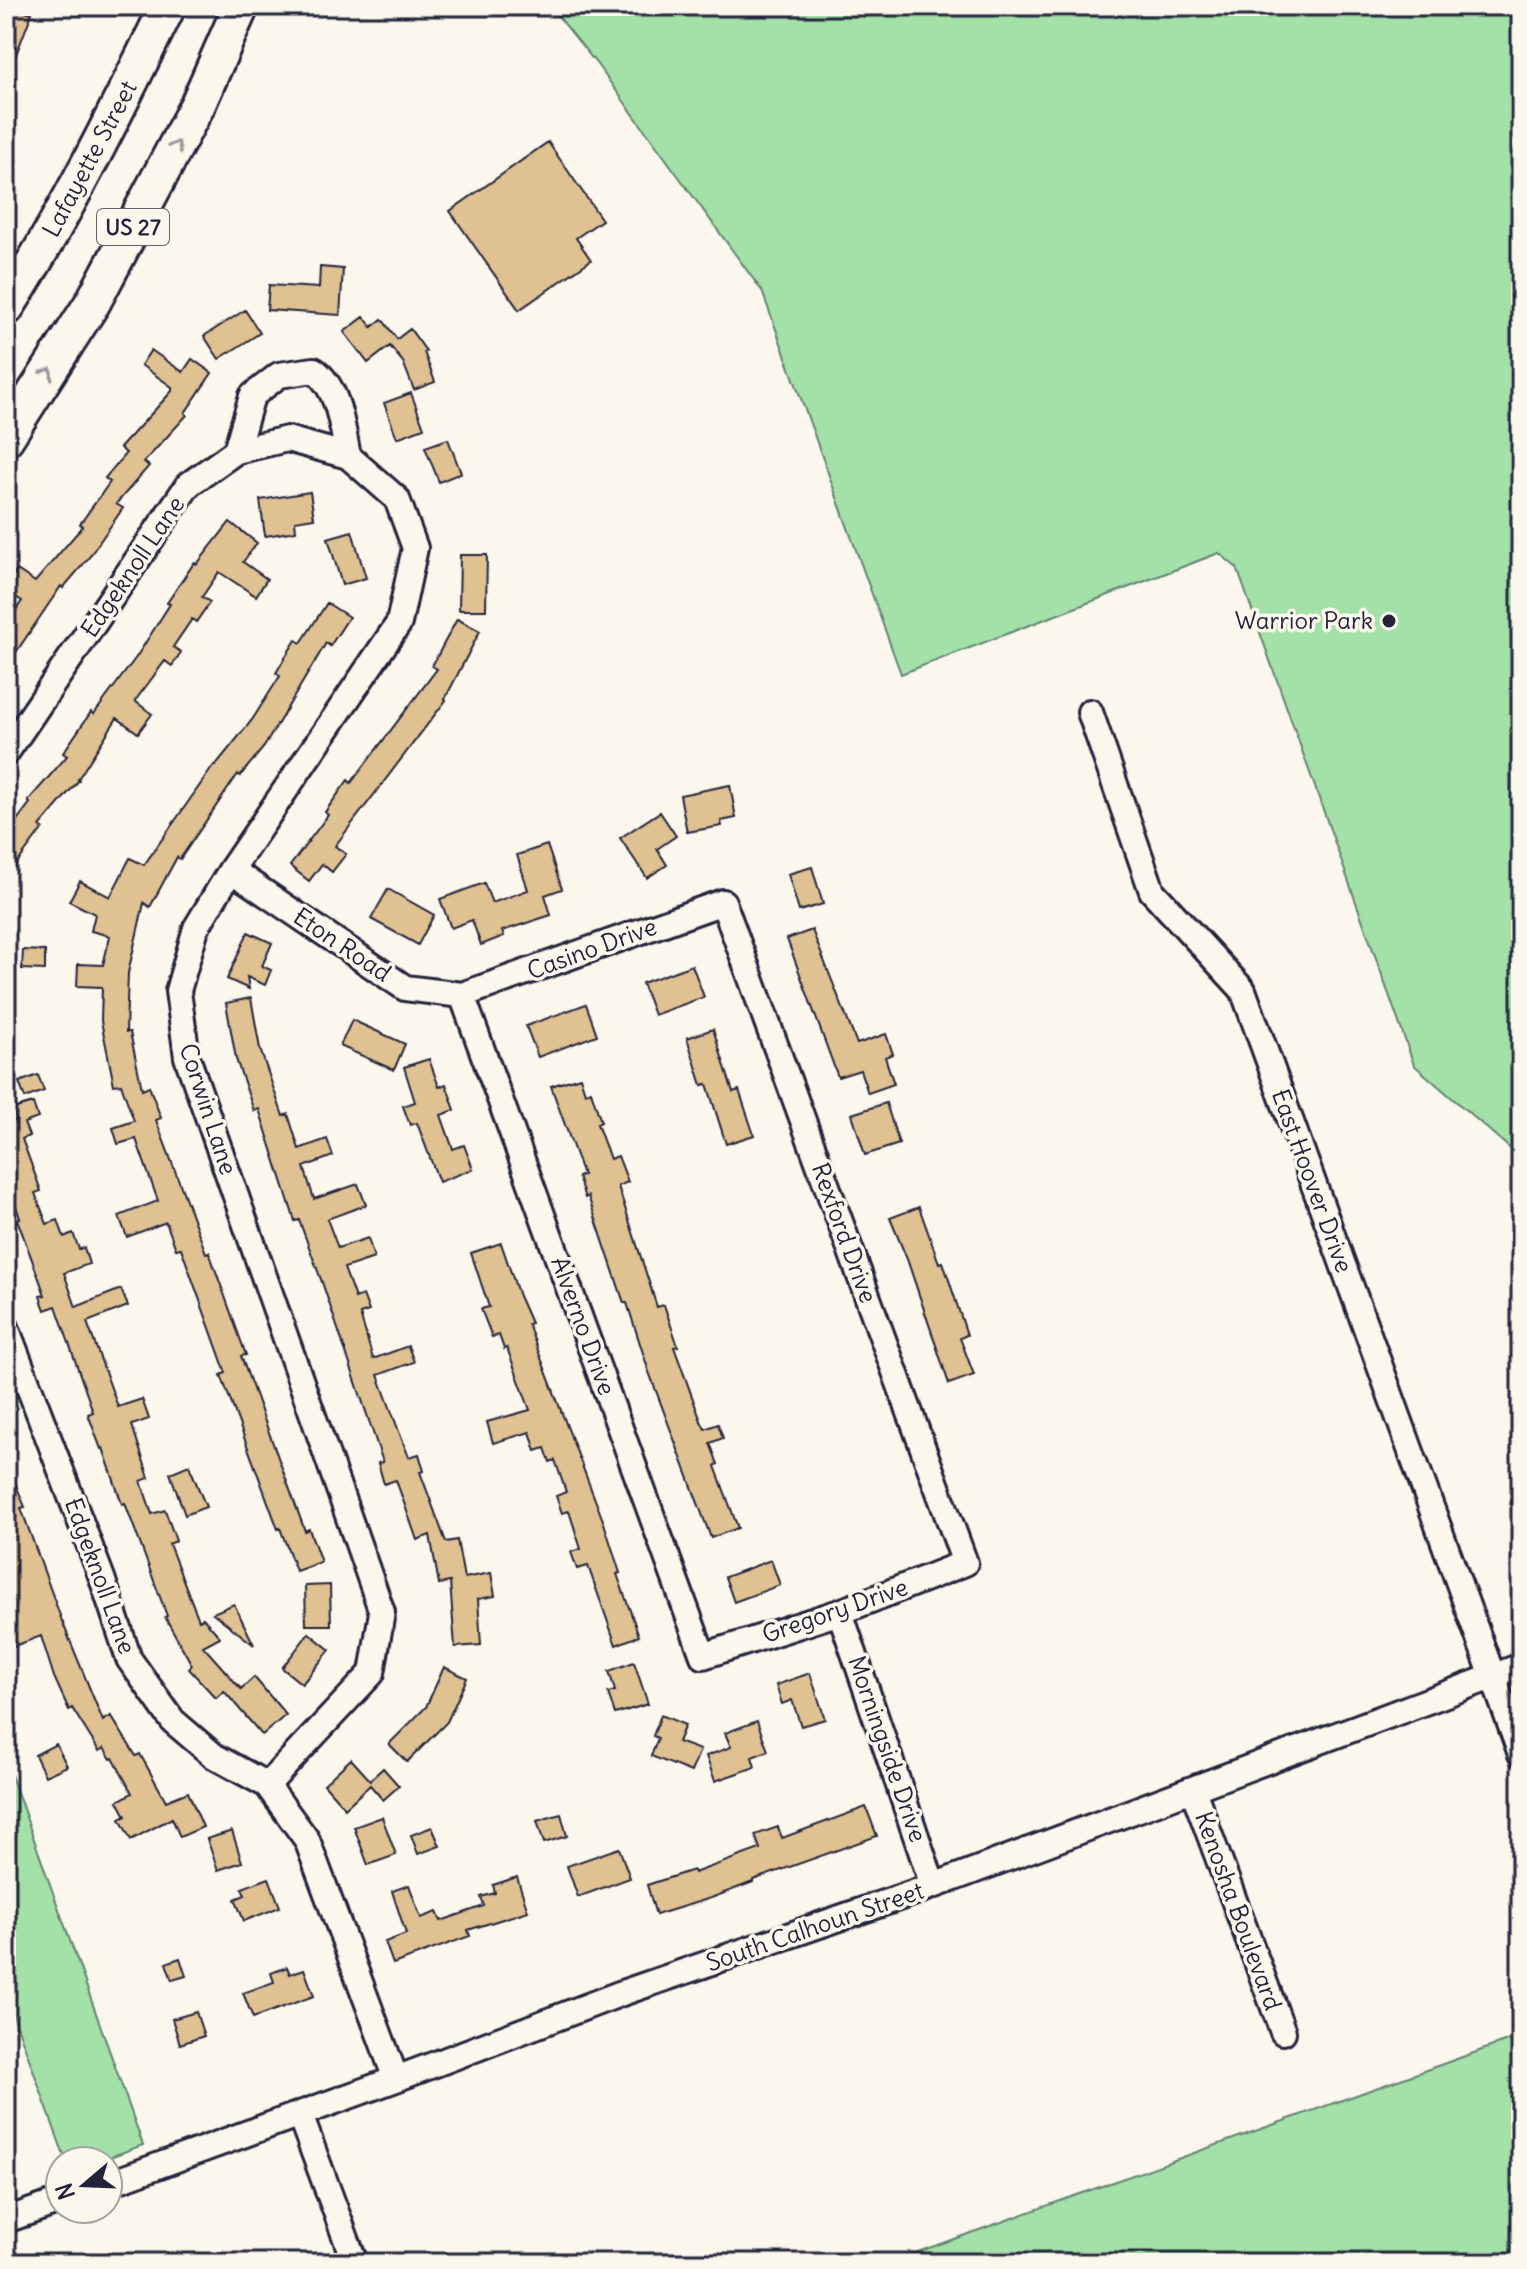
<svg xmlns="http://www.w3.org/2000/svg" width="1527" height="2269" font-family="Delius,sans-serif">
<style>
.green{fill:#a3e1a8;stroke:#628272;stroke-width:2}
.building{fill:#dfc192;stroke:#22223b;stroke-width:2}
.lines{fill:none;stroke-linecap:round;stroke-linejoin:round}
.minor-casing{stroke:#22223b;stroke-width:30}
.highway-casing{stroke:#22223b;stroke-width:40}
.minor{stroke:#fbf7ec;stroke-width:24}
.highway{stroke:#fbf7ec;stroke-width:34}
.oneway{stroke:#99979c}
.poi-dot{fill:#22223b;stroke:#fbf7ec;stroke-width:3}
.labels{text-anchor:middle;stroke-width:7;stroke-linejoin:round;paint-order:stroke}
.shield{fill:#fbf7ec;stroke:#636270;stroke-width:2}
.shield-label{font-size:22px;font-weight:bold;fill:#22223b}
.street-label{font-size:24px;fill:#22223b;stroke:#fbf7ec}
.poi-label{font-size:24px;fill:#22223b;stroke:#fbf7ec;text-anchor:end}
</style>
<rect width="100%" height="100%" fill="#fbf7ec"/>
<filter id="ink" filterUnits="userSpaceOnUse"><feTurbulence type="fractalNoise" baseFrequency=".0125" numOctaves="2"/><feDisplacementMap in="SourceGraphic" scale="16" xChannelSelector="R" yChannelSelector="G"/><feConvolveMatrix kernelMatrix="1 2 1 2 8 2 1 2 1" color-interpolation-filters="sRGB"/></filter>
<g filter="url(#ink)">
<path class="green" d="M550 6H1521V1158L1414 1065 1237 568 1219 553 901 674 762 291 596 63Z
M6 1761 143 2145 99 2161H66L6 1995Z
M1521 2036V2263H887Z"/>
<path class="building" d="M6 6 32 13 7 78H6Z
M548 142 602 220 576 238 591 260 519 310 450 211Z
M320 267 343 269 340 315 267 310 269 285 319 288Z
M245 310 260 333 219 359 204 336Z
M364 317 372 327 382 319 397 339 410 329 426 351 424 352 435 382 414 390 403 362 390 346 368 363 344 332Z
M151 350 183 372 192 359 212 373 185 413 187 415 144 462 149 466 116 504 123 508 87 560 63 588 61 586 6 667V624L22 601 6 591V586L17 570 35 582 83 526 80 524 110 482 105 478 126 453 120 448 172 391V387L141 365Z
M411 393 424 428 397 438 384 403Z
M448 439 461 473 439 482 425 447Z
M310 492 314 518 295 521 296 531 265 536 260 500Z
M230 522 257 543 243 562 267 579 256 596 219 572 202 597 210 602 196 622 192 619 173 647 181 652 172 666 165 661 135 701 152 714 138 733 117 718 78 779 79 780 40 826 43 828 6 878V835L30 803 28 801 67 756 63 753 91 712 94 714 137 656 170 604 167 603 194 563 197 564Z
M352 531 366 578 342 585 328 538Z
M460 555H487L486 610H459Z
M327 603 349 617 330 646 326 643 264 747 240 776 238 774 180 859 177 857 150 907 144 903 128 973 126 1032H130L142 1089 149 1086 161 1118 156 1120 206 1253 209 1252 246 1355 241 1356 305 1531 309 1529 321 1562 296 1571 280 1528 278 1529 221 1375 226 1373 181 1248 176 1249 166 1222 127 1237 119 1216 158 1201 136 1139 118 1144 113 1128 134 1121 121 1084 114 1085 101 1021 102 987 77 986 78 964 103 965 110 936 91 931 95 914 69 901 80 881 110 897 130 858 144 865 214 765 215 766 252 720 280 676 276 673 287 654 296 640 301 643Z
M457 619 480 631 445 699 446 700 335 846 346 854 332 872 322 864 309 881 290 866 328 815 325 812 348 780 351 783 437 669 432 666Z
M730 785 736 818 721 821 722 826 687 832 680 795Z
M660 812 676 836 657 849 667 865 647 878 620 838Z
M547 845 562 889 545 895 551 915 502 931 504 936 481 945 472 920 451 928 440 899 484 883 492 903 528 890 517 855Z
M812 867 823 904 799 911 788 874Z
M388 889 434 915 418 945 371 919Z
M812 930 857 1044 886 1034 893 1054 885 1057 894 1084 868 1093 860 1070 838 1077 787 939Z
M248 932 272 943 262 966 271 970 265 985 247 977 249 989 227 979Z
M23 950 45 951V970L22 969Z
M692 965 704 997 654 1015 642 983Z
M251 998 260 1049 283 1116 288 1114 299 1149 327 1139 333 1156 304 1167 314 1199 358 1184 366 1205 327 1219 338 1248 368 1238 374 1258 344 1268 355 1298 363 1295 369 1311 360 1314 373 1359 408 1346 414 1362 378 1375 401 1437 409 1457 419 1454 424 1471 420 1472 446 1542 457 1540 464 1578 491 1573 495 1596 478 1599 481 1645 455 1647 450 1582 439 1584 430 1535 417 1540 396 1480 384 1484 378 1463 383 1462 323 1285 299 1220 295 1221 259 1109 254 1111 236 1059 226 1003Z
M586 1004 597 1035 538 1057 526 1026Z
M352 1020 405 1044 394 1070 340 1046Z
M713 1029 733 1092 739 1090 754 1135 726 1144 707 1084 702 1085 687 1038Z
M429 1059 439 1087 446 1084 455 1110 441 1115 453 1149 464 1145 473 1169 439 1182 417 1123 410 1125 403 1106 415 1102 404 1067Z
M38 1075 44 1091 25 1098 19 1082Z
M580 1077 585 1093 591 1091 601 1122 597 1124 610 1159 618 1156 628 1182 618 1186 657 1307 664 1305 678 1346 674 1347 701 1421 705 1429 718 1424 723 1438 710 1443 718 1464 715 1466 738 1528 711 1538 649 1372 627 1303H624L588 1196 585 1198 578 1177 583 1175 551 1086Z
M33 1103 38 1118 24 1123 29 1136 22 1139 41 1191 35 1193 47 1224 58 1220 64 1237 73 1233 79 1249 84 1248 89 1264 64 1273 76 1307 121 1289 128 1306 87 1322 118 1407 142 1399 149 1419 132 1425 149 1478 141 1481 152 1514 165 1510 176 1541 169 1544 199 1620 203 1618 220 1637 203 1646 241 1689 254 1677 286 1715 262 1735 224 1691 216 1698 189 1669 192 1665 165 1617 167 1616 125 1503 122 1504 103 1448 101 1449 88 1414 93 1412 56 1306 45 1310 40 1296 45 1295 17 1219 20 1218 6 1178V1123L16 1120 13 1109Z
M886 1103 899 1144 865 1155 852 1114Z
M919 1207 939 1263 943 1262 967 1335 960 1338 974 1375 949 1384 907 1259 890 1218Z
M501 1243 519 1296 531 1323 528 1324 604 1523 620 1573 617 1574 639 1636 616 1645 588 1566 577 1569 571 1552 581 1549 569 1511 562 1513 556 1496 566 1492 555 1460 550 1462 545 1448 536 1451 530 1432 493 1443 487 1422 530 1410 507 1348 504 1349 499 1335 492 1337 481 1309 489 1307 471 1253Z
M6 1460 25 1507 21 1508 62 1621 103 1721 111 1716 136 1756 140 1754 166 1801 188 1792 203 1827 180 1837 172 1818 131 1840 120 1819 126 1816 118 1801 132 1793 113 1758 111 1759 104 1748 99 1751 72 1708 69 1710 54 1677 41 1636 9 1648 6 1640Z
M189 1465 206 1507 185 1515 170 1473Z
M771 1560 780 1585 734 1602 725 1577Z
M330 1585 331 1625H306L305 1586Z
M234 1604 254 1645 213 1613Z
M309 1633 330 1650 302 1684 282 1668Z
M634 1662 648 1704 615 1714 608 1693 615 1691 609 1671Z
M444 1667 467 1678 447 1722 407 1762 389 1744 426 1707Z
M810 1673 825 1719 801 1726 792 1700 782 1704 776 1685Z
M661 1715 685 1725 678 1742 700 1750 691 1772 651 1756 658 1738 653 1736Z
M757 1721 768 1751 752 1757 755 1767 715 1781 706 1756 731 1747 725 1733Z
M56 1744 67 1766 45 1776 35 1755Z
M351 1759 370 1780 383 1768 399 1786 383 1800 370 1785 345 1808 324 1784Z
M866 1807 877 1836 753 1880V1882L711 1898 656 1915 647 1885 693 1870 694 1873 760 1849 755 1835 778 1827 782 1838Z
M561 1814 567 1836 544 1843 537 1821Z
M382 1817 396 1855 368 1865 354 1827Z
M432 1827 440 1846 418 1854 411 1835Z
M232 1831 242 1862 218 1870 207 1839Z
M619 1848 630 1878 578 1897 567 1866Z
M517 1877 528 1911 468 1930 470 1936 393 1964 385 1942 406 1934 392 1891 409 1885 421 1918 437 1912 441 1921 484 1906 481 1897 495 1893 493 1885Z
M269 1878 280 1907 244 1921 235 1899 245 1895 242 1888Z
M180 1958 186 1976 172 1980 166 1963Z
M287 1967 290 1974 304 1969 314 1996 253 2018 243 1993 274 1982 271 1973Z
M196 2012 204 2036 180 2044 172 2019Z"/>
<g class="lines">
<defs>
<path id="minor" d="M236 451 252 396 279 375 314 370C339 388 342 427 348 456
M1090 712 1152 891 1243 990 1521 1754
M6 753 188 485 236 451 287 439 348 456 397 499 415 548 399 623 231 870 196 928 178 991 187 1057 382 1612 372 1673 267 1785
M231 870 405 988 462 995 723 902 965 1563 840 1612 703 1656 462 995
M6 1327 102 1578 129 1659 173 1721 214 1756 267 1785 307 1840 396 2079
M840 1612 933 1886
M1193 1790 1283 2032
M300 2115 355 2263
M108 2184 396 2079 622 1993 933 1886 1521 1666
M6 2220 60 2201"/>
<path id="highway" d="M6 308C67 212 118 108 168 6
M6 438 93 302 198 104 241 6"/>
</defs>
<use href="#minor" class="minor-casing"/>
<use href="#highway" class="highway-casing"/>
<use href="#minor" class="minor"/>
<use href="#highway" class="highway"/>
</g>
<defs><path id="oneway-chevron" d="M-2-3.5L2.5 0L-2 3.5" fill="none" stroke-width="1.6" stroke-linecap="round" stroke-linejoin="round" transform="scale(2)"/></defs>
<g class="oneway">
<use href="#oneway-chevron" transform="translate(176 146) rotate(-62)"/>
<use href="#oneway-chevron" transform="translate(48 373) rotate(-57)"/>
</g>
</g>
<circle class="poi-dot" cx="1389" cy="621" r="8"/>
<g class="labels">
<rect class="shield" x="97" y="209" width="72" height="36" rx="6"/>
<g class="shield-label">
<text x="133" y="235">US 27</text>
</g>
<g class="street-label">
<text transform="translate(90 159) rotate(-62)" y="8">Lafayette Street</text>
<text transform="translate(133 567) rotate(-56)" y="8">Edgeknoll Lane</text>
<text transform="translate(342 945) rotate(34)" y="8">Eton Road</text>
<text transform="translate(592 949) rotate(-20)" y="8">Casino Drive</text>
<text transform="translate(208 1109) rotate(72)" y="8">Corwin Lane</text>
<text transform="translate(1312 1181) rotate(70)" y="8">East Hoover Drive</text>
<text transform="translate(844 1233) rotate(70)" y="8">Rexford Drive</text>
<text transform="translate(583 1326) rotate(70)" y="8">Alverno Drive</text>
<text transform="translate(100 1576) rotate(70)" y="8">Edgeknoll Lane</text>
<text transform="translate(835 1611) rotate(-19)" y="8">Gregory Drive</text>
<text transform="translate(887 1749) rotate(71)" y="8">Morningside Drive</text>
<text transform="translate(1238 1911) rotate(70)" y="8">Kenosha Boulevard</text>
<text transform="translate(815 1927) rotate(-19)" y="8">South Calhoun Street</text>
</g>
<g class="poi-label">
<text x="1373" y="629">Warrior Park</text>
</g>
</g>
<rect width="1527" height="2269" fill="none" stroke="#fbf7ec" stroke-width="32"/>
<rect x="16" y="16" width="1495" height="2237" fill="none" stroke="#22223b" stroke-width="3" filter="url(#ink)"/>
<g transform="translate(84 2185) rotate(251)"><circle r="38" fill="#fbf7ec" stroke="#a4a2a5" stroke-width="2"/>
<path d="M0-6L14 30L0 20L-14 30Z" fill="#22223b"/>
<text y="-12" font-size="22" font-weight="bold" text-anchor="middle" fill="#22223b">N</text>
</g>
</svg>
